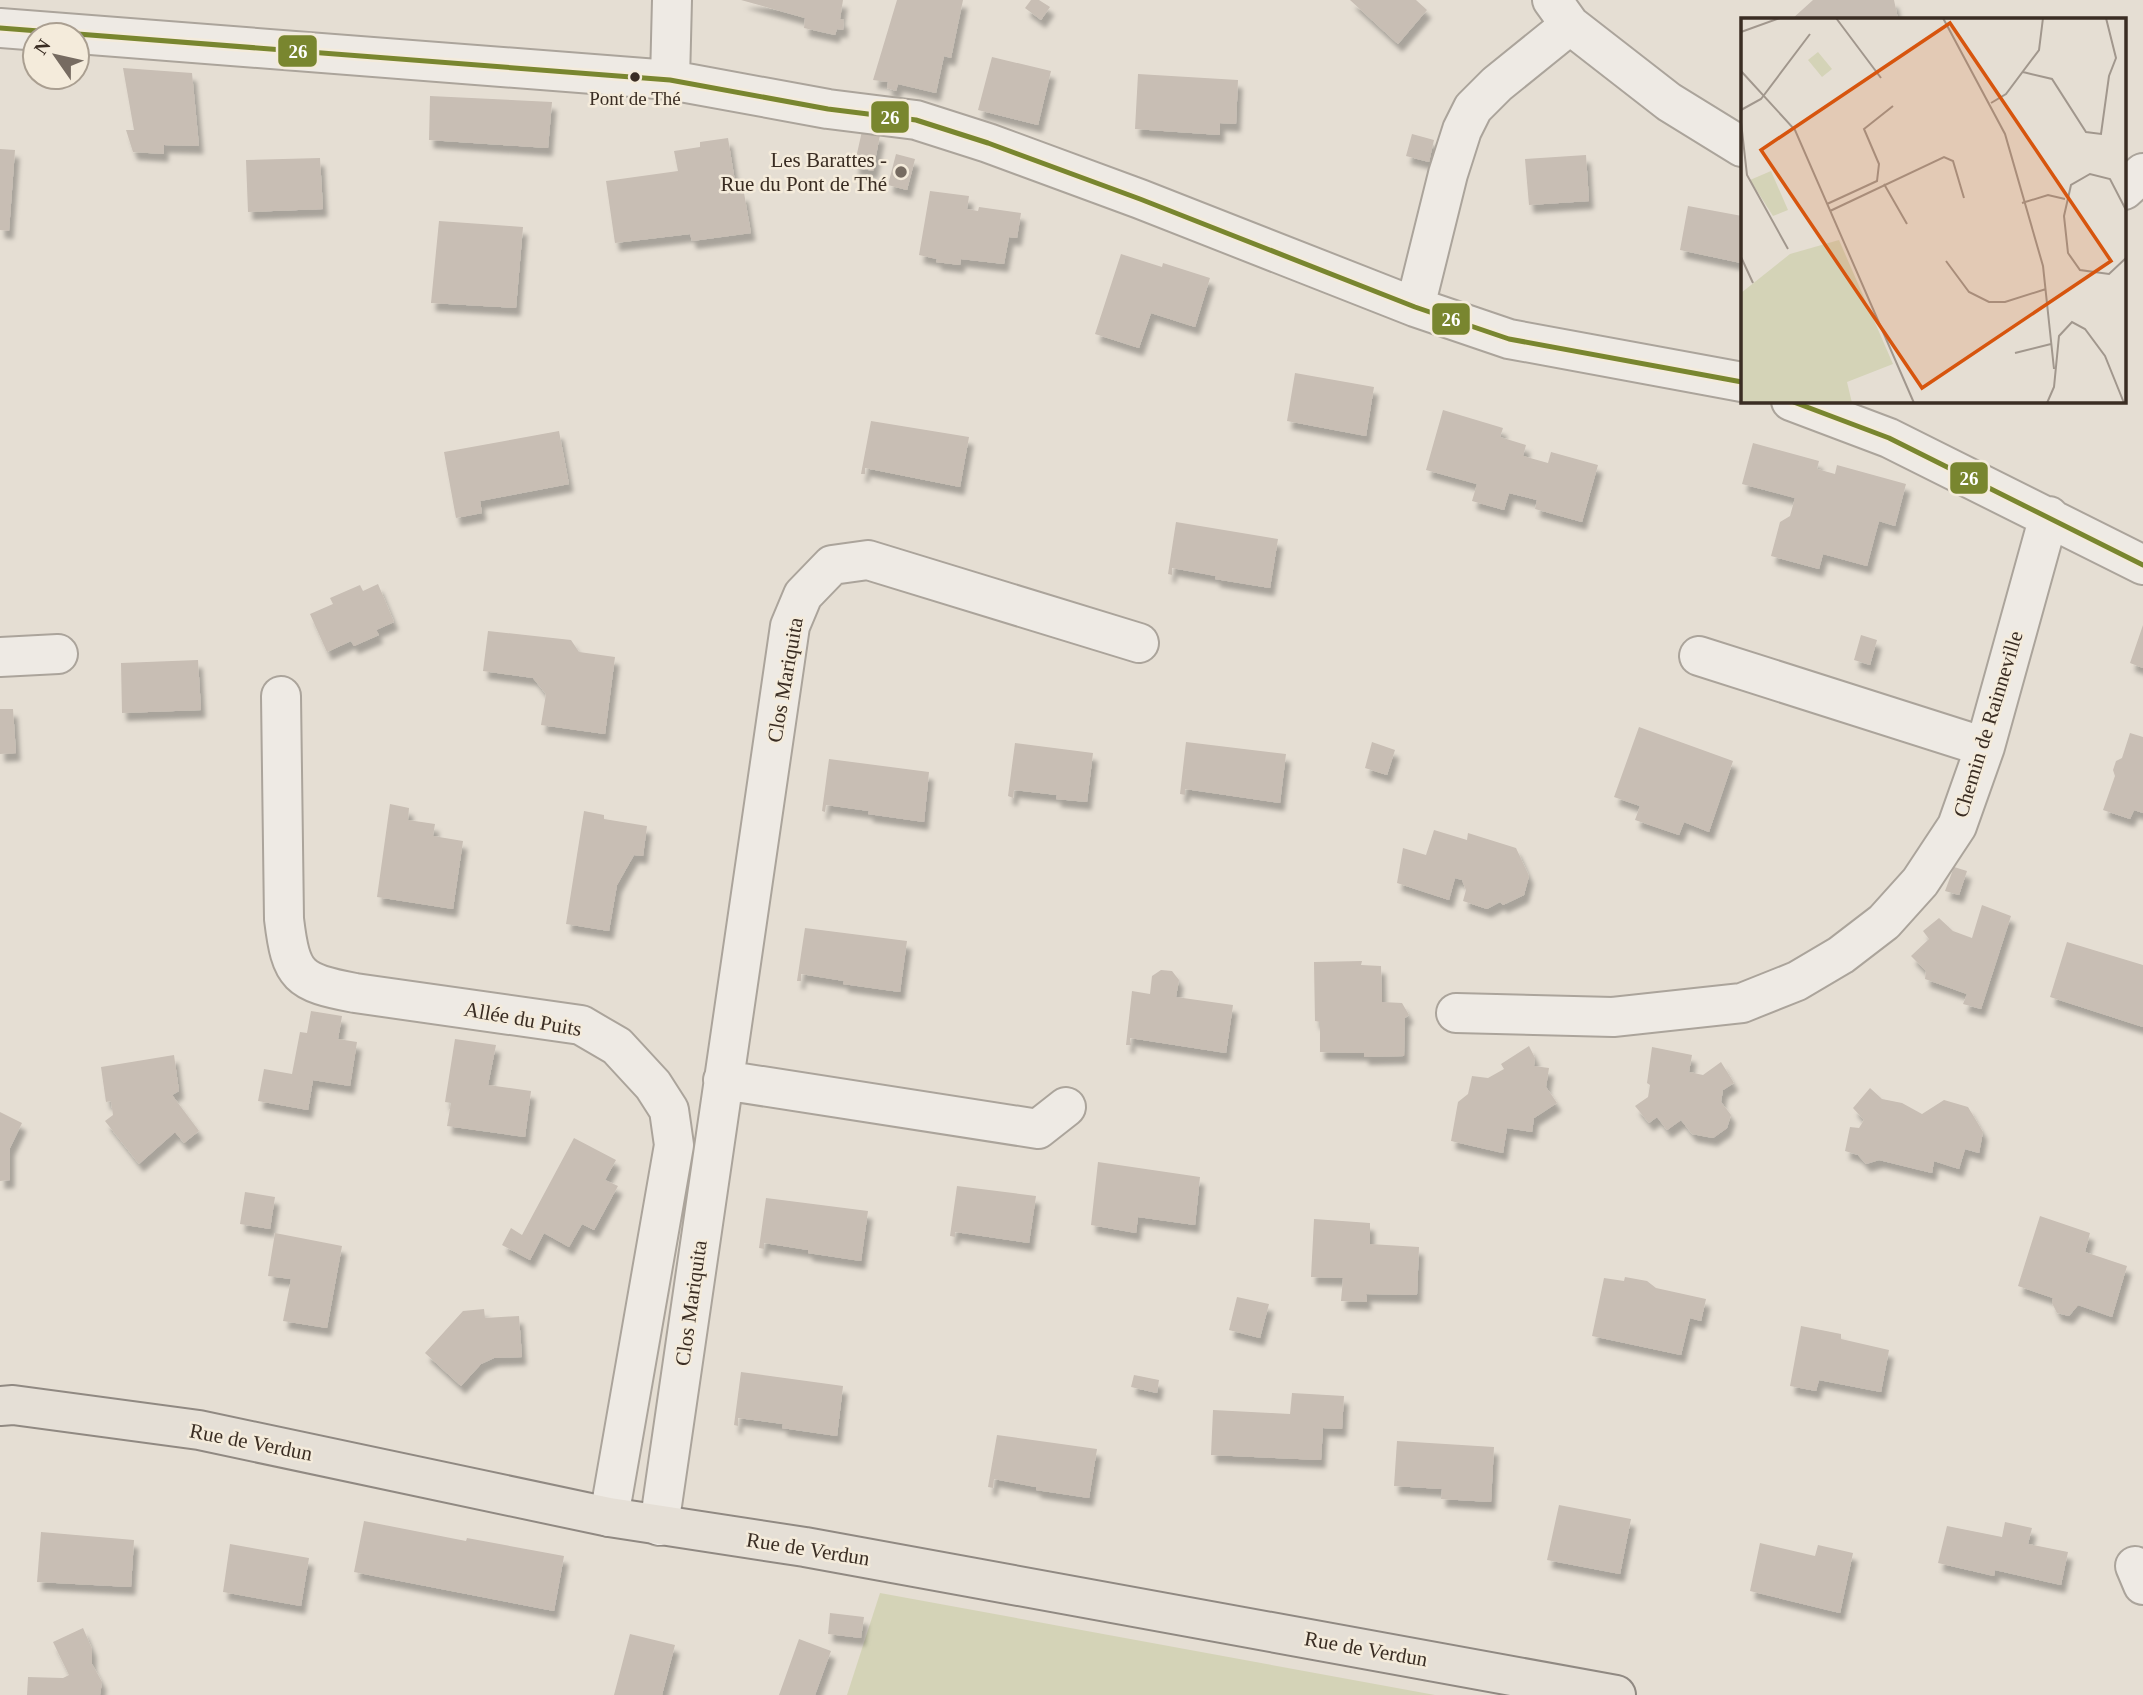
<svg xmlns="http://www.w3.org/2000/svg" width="2143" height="1695" font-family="'Times New Roman',serif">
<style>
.green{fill:#d4d3b7}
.building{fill:#c8beb4;filter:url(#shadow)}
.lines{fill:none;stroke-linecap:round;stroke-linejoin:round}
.minor-casing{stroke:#aba49b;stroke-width:42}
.major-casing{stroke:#908982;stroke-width:42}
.minor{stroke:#eeeae4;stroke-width:38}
.major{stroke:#e5dfd6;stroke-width:38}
.bus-1-casing{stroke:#f4ebdb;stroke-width:10}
.bus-1{stroke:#79862f;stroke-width:5}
.bus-dot{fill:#3a2d23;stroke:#f4ebdb;stroke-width:2.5}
.poi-dot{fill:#766b61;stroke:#f4ebdb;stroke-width:2.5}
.labels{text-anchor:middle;stroke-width:5;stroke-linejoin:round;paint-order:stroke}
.bus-label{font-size:19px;fill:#3a2d23;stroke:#f4ebdb}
.poi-label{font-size:21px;fill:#3a2d23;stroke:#f4ebdb;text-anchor:end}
.street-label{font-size:21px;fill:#3a2d23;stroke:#f4ebdb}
.inset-road{fill:none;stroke:#a1978d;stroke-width:2}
.view{fill:#d7550e;fill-opacity:0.15;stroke:#d7550e;stroke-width:3.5}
.inset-edge{fill:none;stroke:#3a2d23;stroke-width:3.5}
.line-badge{stroke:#f4ebdb;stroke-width:2.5}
.badge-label{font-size:19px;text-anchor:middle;font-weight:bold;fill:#fff}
</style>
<defs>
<filter id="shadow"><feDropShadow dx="4.5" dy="8" stdDeviation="2" flood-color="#0004"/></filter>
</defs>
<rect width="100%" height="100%" fill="#e5ded3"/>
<path class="green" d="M880 1593 1435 1695H847Z"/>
<path class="building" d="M741 0H843L840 19 844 20 843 30 837 29 835 35 804 28 805 18Z
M897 0H963L951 58 944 56 936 93 898 84 896 91 887 88 888 82 873 80Z
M1031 0H1039L1050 7 1041 20 1025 8Z
M1350 0H1416L1427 10 1398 44Z
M1813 0H1894L1898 19H1792Z
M992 57 1051 71 1038 125 978 110Z
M123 68 192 73 199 146 164 145V154L133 152 126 130H134Z
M1138 74 1238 80 1236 124 1220 123V135L1135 129Z
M430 96 552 102 548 148 429 140Z
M862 131 880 135 873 171 854 167Z
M1412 134 1434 140 1429 162 1406 156Z
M728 138 737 194 744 193 751 233 692 241 690 234 615 243 606 181 678 171 674 151 700 147V142Z
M0 149 15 150 9 231 0 230Z
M896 154 915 159 907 190 888 185Z
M1586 155 1589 201 1529 205 1525 159Z
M320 158 323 209 248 212 246 160Z
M930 191 969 196 967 209 978 211 979 207 1021 213 1017 238 1009 237 1004 264 961 259 960 265 936 262 937 259 919 255Z
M1688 206 1742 216 1741 263 1680 250Z
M439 221 523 227 516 308 431 303Z
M1121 254 1162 267 1163 263 1210 278 1195 327 1151 313 1139 348 1095 334Z
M1295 373 1374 387 1366 436 1287 421Z
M1443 410 1503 428 1500 437 1526 445 1523 456 1548 463 1551 452 1598 465 1582 522 1535 509 1537 500 1509 493 1504 510 1472 501 1477 484 1426 470Z
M871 421 969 437 960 487 865 468V474H861Z
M559 431 569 484 480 501 482 513 456 518 444 452Z
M1753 443 1819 461 1817 469 1835 474 1837 465 1906 484 1895 526 1879 521 1867 566 1823 554 1819 569 1771 556 1780 522 1790 516 1795 498 1742 484Z
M1176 522 1278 539 1270 588 1215 579 1216 576 1172 568V575L1168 574Z
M378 584 394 622 376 630 379 635 354 646 351 641 327 652 310 614 333 604 330 598 360 585 363 591Z
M2143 625V668L2130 663Z
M488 631 571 640 579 652 615 657 605 734 541 725 546 694 533 678 483 671Z
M1861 635 1877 640 1870 665 1854 660Z
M198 660 201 710 122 713 121 663Z
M0 709H13L16 753 0 754Z
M1639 727 1733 761 1709 832 1684 822 1679 835 1635 820 1640 806 1614 797Z
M2130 733 2143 737V813L2134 810 2130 819 2103 810 2115 776 2113 770 2116 761 2122 758Z
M1186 742 1286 754 1280 803 1185 789V795L1180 794Z
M1372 742 1395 750 1387 775 1365 768Z
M1015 743 1093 753 1087 802 1056 799 1057 795 1014 790 1013 798 1008 796Z
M829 759 929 772 924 822 868 814 869 811 826 805 825 812 822 811Z
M390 804 409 808 408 820 435 824 433 836 463 841 453 909 377 897Z
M584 811 604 815V819L647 826 643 856 634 855 617 885 609 931 566 924Z
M1434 830 1467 840 1468 833 1516 848 1529 876 1524 895 1503 905 1500 902 1487 909 1463 901 1466 890 1462 880 1455 878 1449 900 1397 883 1403 848 1426 855Z
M1954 867 1967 871 1959 895 1945 891Z
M1982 905 2011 916 1981 1009 1963 1004 1967 994 1925 979 1926 971 1911 956 1929 939 1923 931 1939 918 1953 931 1972 938Z
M805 928 907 941 900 992 843 984 844 981 801 974V981H797Z
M2067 942 2143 965V1027L2050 997Z
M1362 961 1361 965 1381 966 1382 1002 1402 1003 1409 1015 1405 1018 1404 1056 1364 1057V1053L1320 1052V1022L1315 1021 1314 962Z
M1161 970 1172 971 1179 980 1176 997 1233 1005 1226 1053 1130 1038 1131 1045H1126L1132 991 1150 994 1152 976Z
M311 1011 342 1016 338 1039 357 1042 350 1086 313 1080 308 1110 258 1101 264 1069 292 1074 300 1032 307 1033Z
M455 1039 496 1045 488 1085 531 1091 525 1137 447 1126 451 1103 445 1102Z
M1529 1046 1535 1058 1534 1066 1549 1068 1546 1087 1557 1103 1534 1118 1532 1132 1507 1128 1503 1153 1451 1141 1458 1102 1468 1094 1472 1076 1488 1078 1504 1069 1501 1064Z
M1652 1047 1692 1055 1689 1072 1703 1075 1721 1062 1734 1083 1723 1090 1721 1102 1731 1115 1727 1128 1713 1138 1692 1134 1681 1120 1667 1130 1657 1117 1649 1123 1635 1106 1648 1097 1650 1085 1647 1083Z
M174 1055 179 1091 172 1095 199 1131 184 1143 175 1132 139 1164 105 1121 113 1115 111 1101 106 1102 101 1067Z
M1870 1088 1882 1099 1902 1103 1922 1114 1944 1100 1968 1107 1983 1132 1979 1153 1965 1149 1959 1169 1934 1161 1932 1173 1879 1160 1866 1164 1858 1155 1845 1151 1850 1127 1859 1128 1864 1120 1853 1108Z
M0 1112 22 1123 10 1148V1180L0 1181Z
M574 1138 616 1160 605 1180 618 1186 594 1230 582 1224 569 1247 544 1233 530 1260 502 1245 511 1228 522 1235Z
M1098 1162 1200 1177 1195 1225 1138 1217 1136 1233 1091 1225Z
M957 1186 1036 1196 1029 1243 955 1232V1237L950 1236Z
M245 1192 275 1197 270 1229 240 1224Z
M766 1198 868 1211 861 1261 808 1253V1250L764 1243V1249L759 1248Z
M2040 1216 2090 1233 2085 1252 2127 1266 2112 1317 2078 1305 2069 1316 2057 1313 2052 1303 2053 1298 2018 1286Z
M1314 1219 1370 1223V1244L1419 1247 1417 1295 1366 1294 1367 1302 1341 1301 1343 1278 1311 1277Z
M275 1233 342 1246 327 1328 283 1321 291 1279 268 1276Z
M1625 1277 1647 1281 1656 1288 1706 1299 1701 1321 1690 1318 1681 1355 1592 1336 1604 1278 1624 1281Z
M1237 1297 1269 1304 1260 1338 1229 1330Z
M484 1309 485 1318 519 1316 522 1357 494 1358 481 1364 461 1386 425 1353 463 1311Z
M1801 1326 1841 1334V1339L1889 1350 1881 1392 1819 1380 1816 1391 1790 1386Z
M741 1372 843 1386 837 1436 782 1428 783 1424 738 1418V1426L734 1425Z
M1134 1375 1159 1380 1157 1393 1131 1387Z
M1292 1393 1344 1396 1342 1429 1323 1428 1321 1460 1211 1455 1213 1410 1290 1414Z
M997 1435 1097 1449 1089 1498 1036 1490V1487L994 1479 993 1488 988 1487Z
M1397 1441 1494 1447 1491 1502 1441 1499 1442 1489 1394 1486Z
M1559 1505 1631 1519 1620 1574 1547 1560Z
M364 1521 466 1541 467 1538 564 1556 554 1611 354 1572Z
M2005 1522 2032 1528 2028 1544 2068 1552 2061 1585 1995 1570 1994 1576 1938 1563 1947 1526 2002 1537Z
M41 1532 134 1540 131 1587 37 1582Z
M1760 1543 1815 1556 1818 1545 1853 1553 1840 1613 1750 1591Z
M230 1544 309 1558 301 1606 223 1592Z
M830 1613 864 1617 861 1638 828 1634Z
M83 1628 92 1649V1664L102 1682 100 1695H27L28 1677 63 1678 69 1675 53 1642Z
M630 1634 675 1645 662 1695H614Z
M799 1639 831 1651 815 1695H779Z"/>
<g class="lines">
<defs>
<path id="minor" d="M1552 0 1570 25 1669 102 1742 147
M0 28 670 80 828 109 916 120 988 143 1140 199 1415 307 1509 339 1742 382
M670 80 672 0
M2124 190 2143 173
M1415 307 1448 174 1462 130 1473 108 1497 84 1570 25
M1791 401 1889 438 2143 565
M1699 656 1985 747
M0 657 58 654
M281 696 284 919C291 977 298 982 355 993L581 1025 617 1046 653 1085 669 1110 674 1145 609 1517
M1456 1013 1613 1017 1742 1003 1797 981 1841 955 1884 922 1920 882 1957 826 1985 747 2049 516
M723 1080 1038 1129 1066 1107
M659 1526 790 626 803 595 832 565 868 560 1139 643
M2135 1566 2143 1585"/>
<path id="major" d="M0 1406 13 1405 199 1430 609 1517 805 1547 1616 1695"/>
</defs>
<use href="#minor" class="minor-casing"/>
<use href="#major" class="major-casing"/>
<use href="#minor" class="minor"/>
<use href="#major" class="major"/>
<defs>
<path id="bus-1" d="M0 28 670 80 828 109 916 120 988 143 1140 199 1415 307 1509 339 1742 382
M1791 401 1889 438 2143 565"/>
</defs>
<use href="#bus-1" class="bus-1-casing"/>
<use href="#bus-1" class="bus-1"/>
</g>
<circle class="bus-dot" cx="635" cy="77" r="6"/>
<circle class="poi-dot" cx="901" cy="172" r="7"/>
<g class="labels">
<g class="bus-label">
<text x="635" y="105">Pont de Thé</text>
</g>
<g class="poi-label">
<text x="887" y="167">Les Barattes -<tspan x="887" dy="24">Rue du Pont de Thé</tspan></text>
</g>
<g class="street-label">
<text transform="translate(785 680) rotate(-80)" y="7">Clos Mariquita</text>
<text transform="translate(1988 724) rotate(-73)" y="7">Chemin de Rainneville</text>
<text transform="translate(523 1019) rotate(10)" y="7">Allée du Puits</text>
<text transform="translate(691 1303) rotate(-82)" y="7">Clos Mariquita</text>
<text transform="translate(251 1442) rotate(11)" y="7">Rue de Verdun</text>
<text transform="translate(808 1549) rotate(9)" y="7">Rue de Verdun</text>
<text transform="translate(1366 1649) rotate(10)" y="7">Rue de Verdun</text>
</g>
</g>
<g transform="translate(1741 18)">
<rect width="385" height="385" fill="#e5ded3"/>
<path d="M77 34 91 51 81 59 67 42ZM30 153 47 192 32 198 9 162ZM98 222 152 346 106 364 111 385H0V275L49 236Z" fill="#d4d3b7"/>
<path class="inset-road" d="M95 0 140 60M202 0 264 116 302 248 313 351M0 14 39 0M0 53 54 112 173 385M282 54 311 61 345 114 360 116 368 58 375 40 365 0M250 85 265 76 298 32 302 0M0 92 20 81 69 16M0 104 6 157 47 231M143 166 166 206M281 185 307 177 324 181M86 186 136 163 138 146 123 111 152 88M385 192 369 161 349 156 330 167 323 198 327 235 339 252 368 256 385 240M89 193 203 139 212 143 223 180M0 239 12 265M205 243 228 274 248 284H264L305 271M274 335 310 326M306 385 313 369 318 318 331 304 344 311 364 338 383 385"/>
<path class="view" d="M209 5 370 243 181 370 20 132Z"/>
<rect width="385" height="385" class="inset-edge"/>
</g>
<g class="line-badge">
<rect x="277" y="34" width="41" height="34" rx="7" fill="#79862f"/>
<rect x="870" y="100" width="40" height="34" rx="7" fill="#79862f"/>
<rect x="1431" y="302" width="40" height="34" rx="7" fill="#79862f"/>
<rect x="1949" y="461" width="40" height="34" rx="7" fill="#79862f"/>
</g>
<g class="badge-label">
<text x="298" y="58">26</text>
<text x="890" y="124">26</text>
<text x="1451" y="326">26</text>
<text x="1969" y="485">26</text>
</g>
<g transform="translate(56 56) rotate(304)"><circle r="33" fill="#f4ebdb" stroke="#aa9f91" stroke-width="2"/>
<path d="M0-5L12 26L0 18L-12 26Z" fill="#766b61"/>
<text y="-10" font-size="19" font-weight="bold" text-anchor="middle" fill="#3a2d23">N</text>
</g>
</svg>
